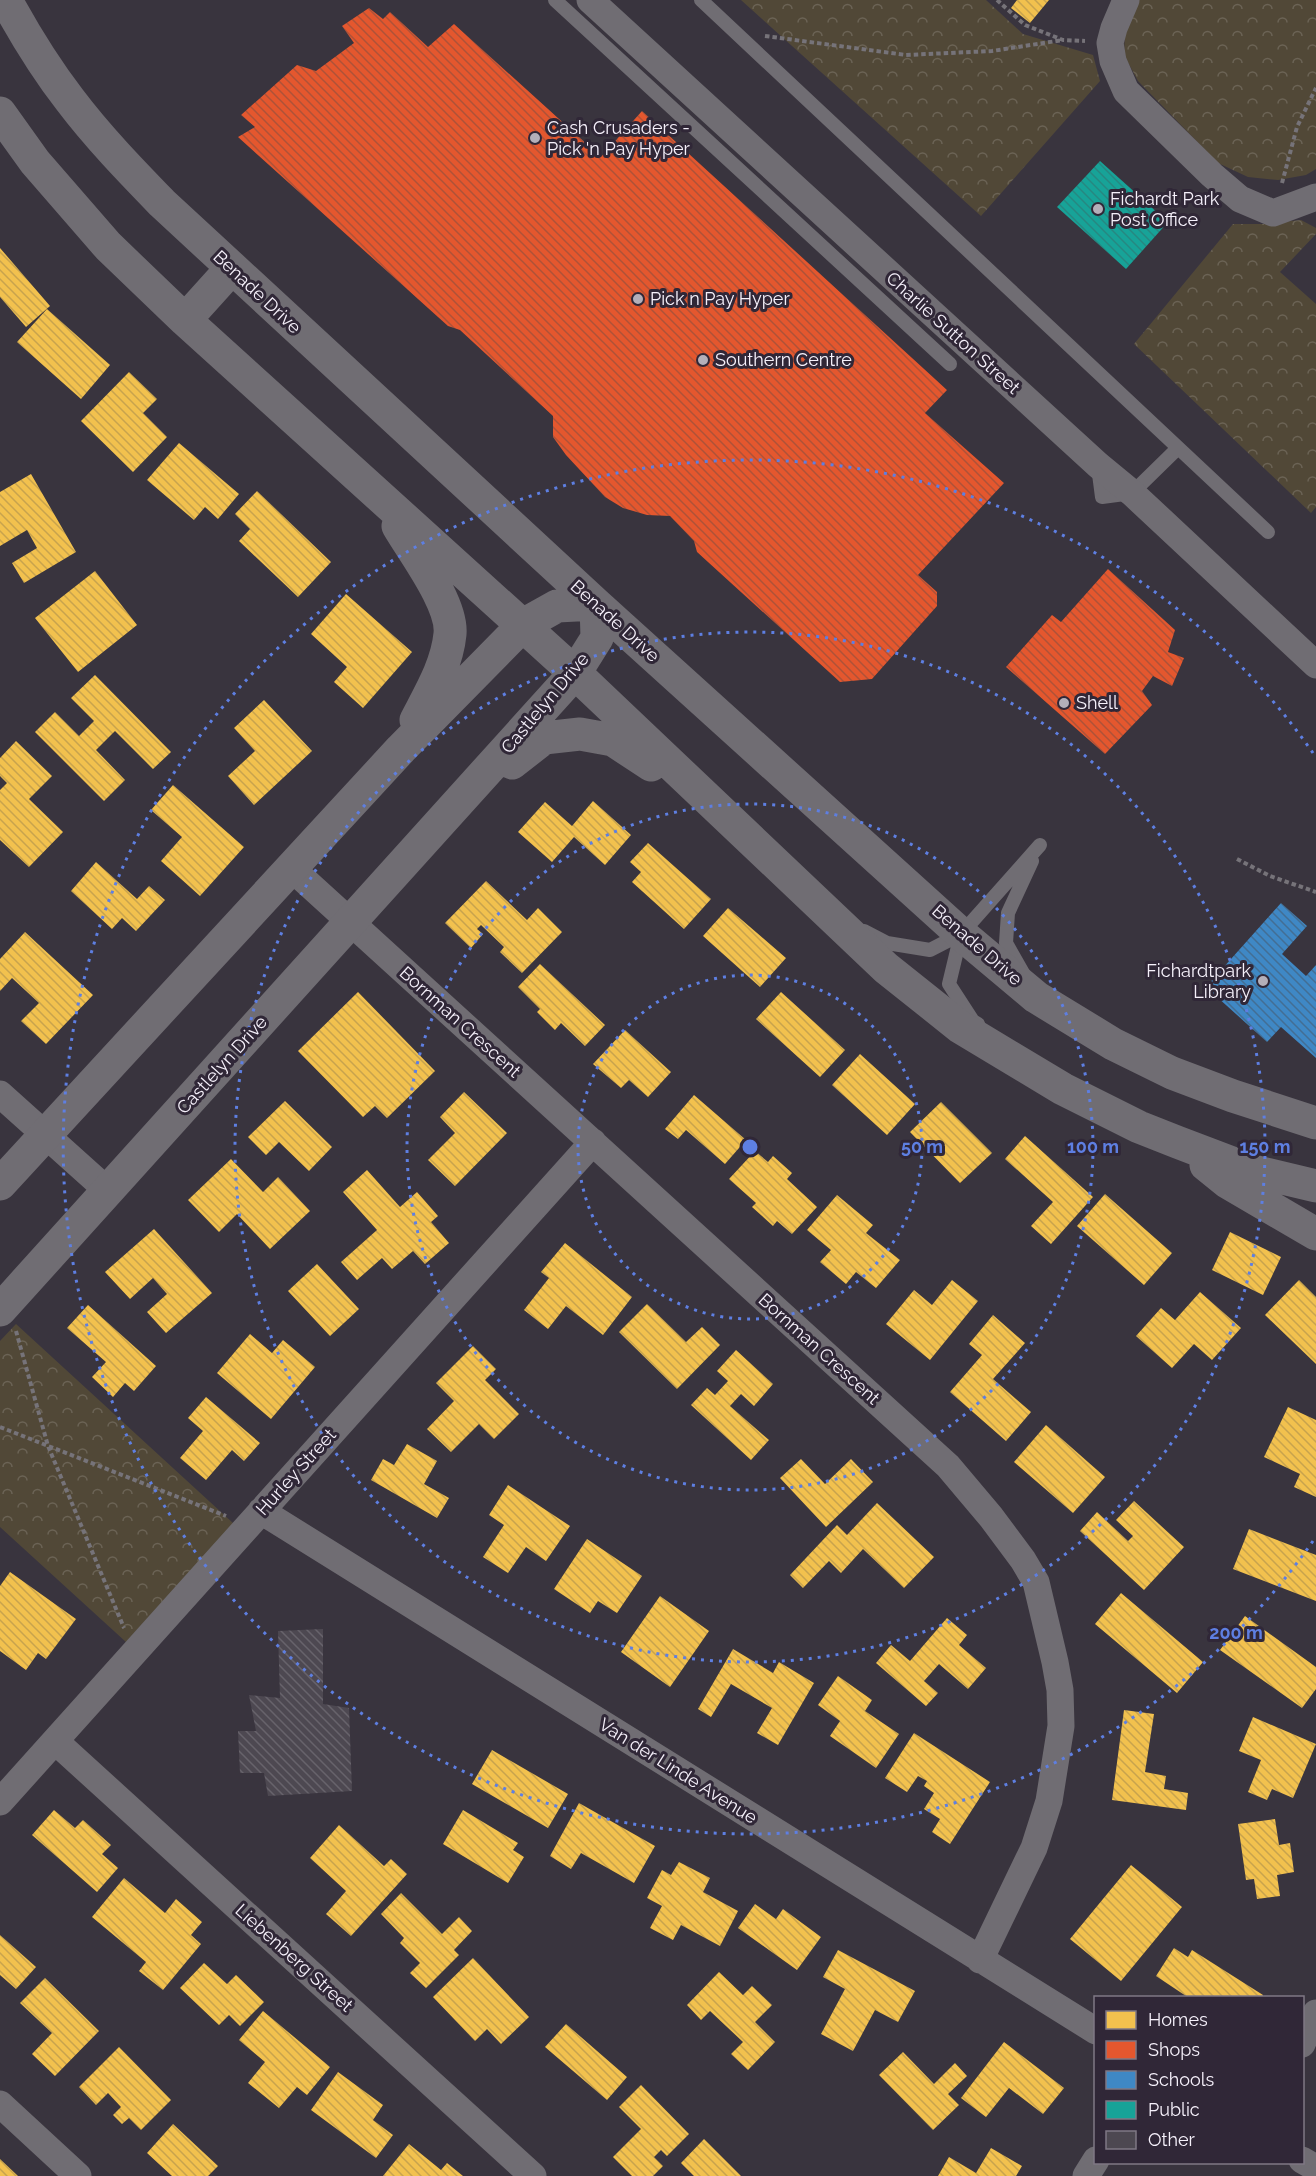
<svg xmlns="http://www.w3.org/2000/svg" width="1316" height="2176" font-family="Raleway,sans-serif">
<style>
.park{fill:url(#park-crowns)}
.homes{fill:url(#homes-back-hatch)}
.shops{fill:url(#shops-back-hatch)}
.schools{fill:url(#schools-back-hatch)}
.public{fill:url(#public-back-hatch)}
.building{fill:url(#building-back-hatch)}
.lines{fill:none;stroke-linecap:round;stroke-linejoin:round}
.path{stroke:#767379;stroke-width:4;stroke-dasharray:4.5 3;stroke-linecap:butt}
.service{stroke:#706d73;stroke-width:14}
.minor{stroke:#706d73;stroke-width:27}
.tertiary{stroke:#706d73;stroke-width:33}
.ring{fill:none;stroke:#5e7fe2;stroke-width:3;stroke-dasharray:3 6}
.poi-dot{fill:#b4afb9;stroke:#302737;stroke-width:2}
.labels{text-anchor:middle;stroke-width:6;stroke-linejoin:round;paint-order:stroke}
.poi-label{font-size:18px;fill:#f6f1fb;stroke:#302737;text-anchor:start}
.street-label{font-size:18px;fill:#f6f1fb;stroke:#302737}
.centre{fill:#5e7fe2;stroke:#302737;stroke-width:3}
.ring-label{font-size:18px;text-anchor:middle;font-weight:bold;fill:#5e7fe2;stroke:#302737;stroke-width:6;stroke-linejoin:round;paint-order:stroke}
</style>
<defs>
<pattern id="park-crowns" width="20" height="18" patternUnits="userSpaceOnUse" patternTransform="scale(1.5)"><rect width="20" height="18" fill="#514837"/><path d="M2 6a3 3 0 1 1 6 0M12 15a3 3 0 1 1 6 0" fill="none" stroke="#6b6355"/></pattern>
<pattern id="homes-back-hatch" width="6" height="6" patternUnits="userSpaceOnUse" patternTransform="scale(1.5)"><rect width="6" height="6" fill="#f2c14e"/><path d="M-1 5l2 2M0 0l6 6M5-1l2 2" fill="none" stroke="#c8a34d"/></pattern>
<pattern id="shops-back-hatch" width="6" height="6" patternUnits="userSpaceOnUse" patternTransform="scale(1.5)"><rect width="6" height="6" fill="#e4572e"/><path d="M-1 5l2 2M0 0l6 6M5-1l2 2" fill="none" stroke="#ae5238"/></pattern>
<pattern id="schools-back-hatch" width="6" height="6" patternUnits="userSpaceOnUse" patternTransform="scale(1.5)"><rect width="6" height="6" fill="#3f88c5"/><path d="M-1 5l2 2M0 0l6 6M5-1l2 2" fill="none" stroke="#436e94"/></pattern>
<pattern id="public-back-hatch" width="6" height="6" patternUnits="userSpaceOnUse" patternTransform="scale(1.5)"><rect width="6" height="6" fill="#17a398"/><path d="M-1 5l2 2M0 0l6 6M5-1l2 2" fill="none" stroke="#268881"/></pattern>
<pattern id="building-back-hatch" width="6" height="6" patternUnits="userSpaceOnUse" patternTransform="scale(1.5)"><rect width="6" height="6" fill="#4d4851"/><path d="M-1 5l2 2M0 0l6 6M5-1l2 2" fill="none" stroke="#67636b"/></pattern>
</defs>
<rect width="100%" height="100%" fill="#39343e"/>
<path class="park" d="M741 0H986L1023 34 1093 55 1100 81 981 216Z
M1138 0H1316V169L1306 175 1278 180 1248 177 1218 163 1138 81 1124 55 1125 30Z
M1301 220 1316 228V234L1280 272 1316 304V507L1311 513 1134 344 1233 224H1264Z
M16 1324 234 1524 126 1642 0 1527V1341Z"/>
<path class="homes" d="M1017 0H1049L1030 23 1011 8Z
M0 248 50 306 26 327 0 297Z
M47 309 110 365 81 399 17 342Z
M129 372 157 399 143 413 167 437 133 472 81 421Z
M179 443 239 494 218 519 205 507 194 520 147 480Z
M31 474 76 552 24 583 12 563 37 548 27 530 0 546V492Z
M257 491 331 562 298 597 239 541 250 529 235 514Z
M95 571 137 625 78 672 35 618Z
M346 594 412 652 363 708 334 682 347 667 311 634Z
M95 675 171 752 153 769 115 731 96 750 125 780 104 801 35 732 55 712 79 736 94 721 71 698Z
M264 700 312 751 254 805 228 776 255 751 234 728Z
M16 741 52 776 29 799 63 832 29 867 0 840V790L7 783 0 776V758Z
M173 785 244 847 200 896 161 861 182 837 151 810Z
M593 801 631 835 605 865 574 837 552 862 518 832 545 802 572 826Z
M648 843 711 899 684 929 632 882 641 872 630 862Z
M96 862 137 899 149 886 165 900 136 931 122 918 112 929 71 891Z
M486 881 527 920 538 908 562 932 522 973 500 952 504 947 481 925 477 929 483 934 471 948 445 923Z
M728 908 786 958 760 987 703 936Z
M25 932 93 995 46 1044 21 1021 39 1003 12 978 0 991V959Z
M540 964 605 1025 585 1046 561 1023 555 1030 537 1012 540 1009 518 987Z
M358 992 435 1071 387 1118 375 1106 363 1117 298 1051Z
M781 992 845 1050 820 1077 756 1019Z
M625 1030 671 1072 648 1097 629 1080 621 1088 593 1064Z
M860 1054 915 1104 887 1135 832 1085Z
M464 1092 507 1133 455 1186 428 1160 455 1133 440 1117Z
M694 1095 746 1140 725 1164 686 1130 678 1139 665 1129Z
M285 1101 332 1147 309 1171 279 1142 266 1155 248 1137Z
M941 1102 992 1153 960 1183 910 1132Z
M1025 1136 1093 1197 1051 1244 1031 1226 1053 1202 1005 1159Z
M755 1151 768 1162 773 1156 792 1173 787 1179 817 1207 792 1234 777 1221 773 1226 752 1207 756 1203 729 1179Z
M231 1159 263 1192 278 1177 310 1211 270 1249 237 1214 219 1232 188 1200Z
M367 1170 400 1207 417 1192 438 1216 431 1222 449 1243 425 1264 413 1251 392 1269 382 1258 357 1280 341 1262 377 1230 343 1192Z
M1105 1194 1172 1253 1144 1285 1077 1226Z
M837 1195 873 1225 866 1233 900 1260 876 1288 856 1272 846 1284 820 1262 831 1250 807 1230Z
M154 1229 212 1293 166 1333 147 1312 167 1294 153 1278 130 1299 105 1272Z
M1230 1232 1281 1257 1263 1295 1212 1270Z
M565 1243 632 1297 603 1335 566 1306 548 1329 524 1310 549 1278 541 1272Z
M317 1264 359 1309 330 1336 288 1291Z
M952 1280 978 1301 930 1360 886 1324 914 1290 932 1305Z
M1299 1280 1316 1297V1364L1265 1315Z
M1200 1292 1241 1328 1212 1360 1194 1344 1172 1368 1136 1336 1161 1308 1175 1320Z
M647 1304 686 1342 702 1327 720 1345 677 1389 619 1332Z
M88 1305 156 1366 134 1391 125 1383 113 1397 92 1377 106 1362 67 1328Z
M993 1315 1025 1343 993 1379 1031 1412 1006 1441 950 1392 982 1355 969 1344Z
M250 1334 272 1353 283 1340 315 1367 271 1419 217 1373Z
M473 1346 496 1369 485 1380 519 1414 494 1439 479 1424 451 1452 427 1429 454 1401 436 1383Z
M736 1350 773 1384 754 1406 741 1394 730 1406 769 1440 751 1460 691 1405 707 1388 715 1395 728 1381 717 1371Z
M206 1397 260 1443 244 1461 232 1450 206 1480 180 1458 203 1431 188 1418Z
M1288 1407 1316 1420V1497L1294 1487 1300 1474 1264 1457Z
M1046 1425 1105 1477 1073 1513 1014 1462Z
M407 1444 437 1461 424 1484 449 1498 437 1518 371 1480 383 1459 394 1465Z
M801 1459 825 1484 851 1459 873 1482 826 1527 780 1478Z
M508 1485 570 1526 546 1561 526 1547 508 1573 483 1557 504 1525 489 1515Z
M1134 1501 1184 1547 1144 1590 1080 1531 1097 1512 1128 1541 1133 1536 1116 1520Z
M877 1503 934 1557 904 1588 863 1549 841 1573 829 1561 803 1588 790 1575 837 1525 847 1535Z
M1249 1529 1316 1555V1601L1233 1569Z
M587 1539 642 1576 617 1613 598 1601 590 1613 554 1589Z
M10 1572 76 1619 46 1659 38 1653 26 1670 0 1651V1586Z
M1121 1593 1203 1662 1177 1693 1095 1624Z
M660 1596 709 1631 670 1687 621 1652Z
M1245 1616 1316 1667V1689L1302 1708 1220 1650Z
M947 1618 967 1635 959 1645 986 1668 968 1689 939 1664 924 1681 938 1693 926 1706 876 1663 891 1645 910 1661Z
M733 1649 773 1673 779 1662 814 1683 778 1745 757 1733 772 1708 731 1684 711 1717 698 1709Z
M838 1676 872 1700 865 1711 899 1734 876 1768 830 1736 840 1721 818 1705Z
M1124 1710 1154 1714 1145 1772 1166 1776 1164 1789 1188 1793 1186 1810 1112 1800Z
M1253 1717 1316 1744 1293 1798 1272 1789 1267 1800 1248 1792 1261 1760 1239 1751Z
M914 1733 990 1782 950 1844 932 1832 940 1819 924 1809 934 1793 924 1786 927 1781 918 1776 907 1792 885 1778Z
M492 1750 568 1794 548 1828 472 1784Z
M579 1803 655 1846 634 1883 581 1853 571 1869 550 1856Z
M54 1810 75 1828 83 1820 111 1845 102 1854 118 1868 97 1892 32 1835Z
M463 1810 518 1843 513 1850 524 1857 508 1883 443 1844Z
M1275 1819 1279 1845 1290 1843 1294 1872 1277 1875 1280 1896 1257 1899 1254 1879 1246 1880 1238 1824Z
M339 1825 384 1866 391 1859 407 1874 351 1936 326 1914 346 1891 310 1858Z
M679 1862 710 1878 703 1892 738 1911 720 1946 681 1925 673 1940 650 1928 662 1906 647 1898 662 1870 671 1875Z
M1131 1865 1182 1907 1121 1981 1070 1939Z
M124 1878 165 1913 176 1899 202 1922 191 1935 201 1944 163 1990 139 1971 146 1962 92 1917Z
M401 1893 442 1934 459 1917 472 1931 454 1950 459 1955 426 1988 410 1973 420 1963 400 1943 404 1938 381 1914Z
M755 1904 776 1919 783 1909 821 1937 797 1970 738 1928Z
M0 1935 36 1967 16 1989 0 1975Z
M1174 1948 1188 1957 1192 1950 1263 1995 1262 1998H1189L1156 1976Z
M838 1950 915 1991 898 2022 875 2010 853 2051 821 2034 845 1989 823 1977Z
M473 1958 529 2017 501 2044 487 2029 475 2041 433 1997Z
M204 1963 227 1984 236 1975 264 2002 240 2026 229 2015 219 2025 180 1988Z
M719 1972 743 1995 752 1986 772 2005 755 2022 775 2042 748 2070 731 2054 743 2042 710 2011 701 2020 687 2005Z
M45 1978 99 2031 55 2076 32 2054 52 2033 20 2003Z
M263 2011 330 2067 307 2095 297 2087 279 2108 248 2083 265 2062 239 2040Z
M566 2024 627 2077 607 2100 545 2047Z
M1004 2042 1064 2088 1043 2114 1009 2088 986 2117 961 2098Z
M119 2047 171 2100 141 2130 129 2118 122 2124 113 2115 121 2107 108 2093 96 2105 79 2087Z
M903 2052 934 2084 955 2063 967 2076 948 2094 959 2105 933 2130 879 2075Z
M338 2072 383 2105 373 2120 393 2135 376 2158 311 2110Z
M641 2085 689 2134 667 2156 661 2150 654 2157 663 2166 653 2176H632L613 2157 641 2129 619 2107Z
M173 2124 218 2166 208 2176H172L147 2153Z
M704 2139 741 2176H694L681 2163Z
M409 2144 441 2170 447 2163 463 2176H383Z
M991 2148 1022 2166 1016 2176H938L949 2157 976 2173Z
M0 2159 18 2176H0Z"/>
<path class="shops" d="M369 8 383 19 390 12 428 47 454 24 601 157 642 111 947 390 925 413 1004 483 918 575 937 592V606L872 679 840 682 697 552 694 541 670 516 647 515 623 508 605 497 566 455 553 437V416L460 330 448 326 238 137 255 127 241 115 297 65 316 71 354 43 342 26Z
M1108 569 1175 630 1168 652 1184 658 1172 686 1153 676 1142 691 1152 705 1105 754 1006 667 1052 615 1061 622Z"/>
<path class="schools" d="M1281 903 1307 926 1282 954 1306 976 1316 965V1058L1281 1027 1267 1042 1206 987Z"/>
<path class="public" d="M1100 161 1168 222 1126 269 1057 207Z"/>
<path class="building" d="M323 1629V1704L349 1708 352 1791 268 1796 264 1773H240L238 1731H256L249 1695 280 1698 278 1631Z"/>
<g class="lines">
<path class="path" d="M997 0 1025 25 1063 40 1085 41
M765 36 906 55 992 51 1063 40
M1282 183 1297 127 1316 88
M1237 859 1270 876 1316 892
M16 1331 48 1446 124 1628
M0 1427 226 1516"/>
<path class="service" d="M555 0 950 364
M701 0 1268 532
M1098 466 1102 497 1132 493 1178 448
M864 931 887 943 930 950 961 934 1040 845
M961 934 949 984 973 1021 978 1024
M1023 973 1006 943 1008 913 1032 861"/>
<path class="minor" d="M590 0 1098 465 1132 493 1316 665
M1126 0 1114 28 1110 43 1113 61 1126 91 1212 175 1240 199 1273 213 1316 197
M290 867 948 1466 991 1517 1023 1560 1036 1582 1055 1662 1060 1690 1061 1726 1049 1801 1034 1848 980 1960
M0 1094 108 1191
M261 1511 1096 2031
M55 1741 533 2176
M0 1802 593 1142
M1302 2044 1316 2013
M0 2104 78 2176
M1302 2160 1316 2168
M1086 2176 1096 2160"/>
<path class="tertiary" d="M6 0C25 35 46 69 70 100 98 137 130 170 162 203L596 604 961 934 1036 997 1113 1044 1172 1073 1233 1096 1316 1123
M0 113 35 162 108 246 185 320 575 673 886 968 960 1027 1063 1089 1139 1127 1177 1142 1253 1171 1316 1186
M185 320 231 269
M398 526C413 552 453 604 450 634 447 665 430 693 416 720
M512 763 544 738 580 734 613 740 651 765
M1206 1165 1227 1182 1316 1234
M0 1184 401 749 523 625 557 606 596 604
M0 1310 575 673 597 638 596 604"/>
</g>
<g class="ring">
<circle cx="750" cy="1147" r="172"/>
<circle cx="750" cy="1147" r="343"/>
<circle cx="750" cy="1147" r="515"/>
<path d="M1313 1541A687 687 0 1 1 1313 753"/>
</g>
<g class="poi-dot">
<circle cx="535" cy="138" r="6"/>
<circle cx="1098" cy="209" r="6"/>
<circle cx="638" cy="299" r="6"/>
<circle cx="703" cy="360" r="6"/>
<circle cx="1064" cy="703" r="6"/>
<circle cx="1263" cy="981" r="6"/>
</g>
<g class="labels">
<g class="poi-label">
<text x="547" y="134">Cash Crusaders -<tspan x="547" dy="21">Pick 'n Pay Hyper</tspan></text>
<text x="1110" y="205">Fichardt Park<tspan x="1110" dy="21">Post Office</tspan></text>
<text x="650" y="305">Pick n Pay Hyper</text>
<text x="715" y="366">Southern Centre</text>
<text x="1076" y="709">Shell</text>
<text x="1251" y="977" text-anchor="end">Fichardtpark<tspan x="1251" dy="21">Library</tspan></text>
</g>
<g class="street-label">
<text transform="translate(257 292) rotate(43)" y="6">Benade Drive</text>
<text transform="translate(953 333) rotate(42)" y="6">Charlie Sutton Street</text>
<text transform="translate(615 621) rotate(42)" y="6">Benade Drive</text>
<text transform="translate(545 703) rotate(-50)" y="6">Castlelyn Drive</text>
<text transform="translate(977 945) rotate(41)" y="6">Benade Drive</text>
<text transform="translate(460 1022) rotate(42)" y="6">Bornman Crescent</text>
<text transform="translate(222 1065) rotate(-48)" y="6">Castlelyn Drive</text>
<text transform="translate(819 1349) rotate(42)" y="6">Bornman Crescent</text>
<text transform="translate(296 1472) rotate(-48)" y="6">Hurley Street</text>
<text transform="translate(678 1771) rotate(32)" y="6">Van der Linde Avenue</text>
<text transform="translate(294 1958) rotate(42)" y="6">Liebenberg Street</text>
</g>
</g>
<circle cx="750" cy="1147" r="9" class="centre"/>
<g class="ring-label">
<text x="922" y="1153">50 m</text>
<text x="1093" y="1153">100 m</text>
<text x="1265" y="1153">150 m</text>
<text x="1236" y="1639">200 m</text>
</g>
<rect x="1094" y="1996" width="210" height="168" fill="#302737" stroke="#7f7885" stroke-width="1.5"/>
<rect x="1106" y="2011" width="30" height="18" fill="#f2c14e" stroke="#7f7885" stroke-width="1.5"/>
<text x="1148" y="2026" font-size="18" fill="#f6f1fb">Homes</text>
<rect x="1106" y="2041" width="30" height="18" fill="#e4572e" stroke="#7f7885" stroke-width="1.5"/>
<text x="1148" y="2056" font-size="18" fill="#f6f1fb">Shops</text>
<rect x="1106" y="2071" width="30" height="18" fill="#3f88c5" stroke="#7f7885" stroke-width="1.5"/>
<text x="1148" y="2086" font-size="18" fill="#f6f1fb">Schools</text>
<rect x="1106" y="2101" width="30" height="18" fill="#17a398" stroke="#7f7885" stroke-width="1.5"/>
<text x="1148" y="2116" font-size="18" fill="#f6f1fb">Public</text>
<rect x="1106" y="2131" width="30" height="18" fill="#4d4851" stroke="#7f7885" stroke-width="1.5"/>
<text x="1148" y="2146" font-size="18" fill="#f6f1fb">Other</text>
</svg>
